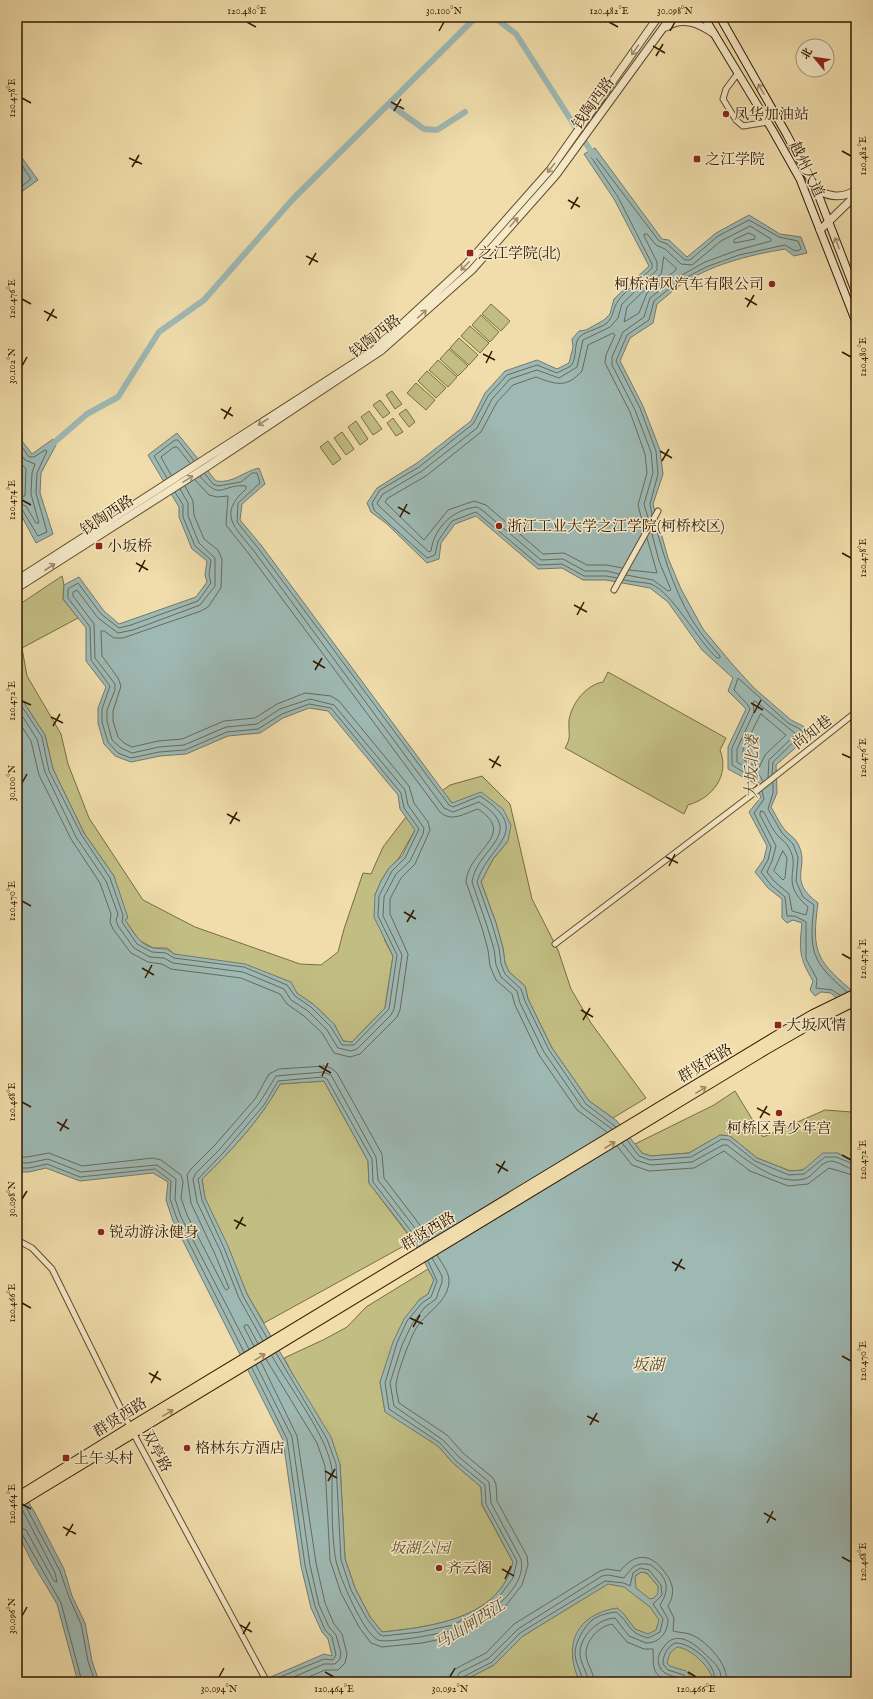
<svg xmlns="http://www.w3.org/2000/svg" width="873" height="1699" font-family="'IM FELL English','Noto Serif SC',serif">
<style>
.green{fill:#c2be83;stroke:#7a6c42}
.water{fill:#9eb9b4;stroke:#73796c;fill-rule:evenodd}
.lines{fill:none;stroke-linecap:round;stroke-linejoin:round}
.shore{stroke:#686a5a;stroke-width:1}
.canal{stroke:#9eb9b4;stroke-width:6}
.minor-casing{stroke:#624b2b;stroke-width:7}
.tertiary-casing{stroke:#624b2b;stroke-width:9}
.secondary-casing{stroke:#331a00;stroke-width:9}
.primary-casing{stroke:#331a00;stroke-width:10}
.minor{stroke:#f5e9c8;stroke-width:5}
.tertiary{stroke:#f5e9c8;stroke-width:7}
.secondary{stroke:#f5e9c8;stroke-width:7}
.primary{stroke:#f0ddab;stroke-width:8}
.oneway{stroke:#9e8c6e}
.oneway2{stroke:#9b855e}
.ticks{fill:none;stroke:#331a00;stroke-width:1.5}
.poi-dot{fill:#8f2418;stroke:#f5e9c8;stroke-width:1.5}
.labels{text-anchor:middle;stroke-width:3;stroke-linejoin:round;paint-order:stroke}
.street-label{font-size:15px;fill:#331a00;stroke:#f5e9c8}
.poi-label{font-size:15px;fill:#331a00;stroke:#f5e9c8;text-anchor:start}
.park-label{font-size:15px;font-style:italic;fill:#5e4b27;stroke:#f5e9c8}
.water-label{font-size:16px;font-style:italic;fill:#534a36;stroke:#f5e9c8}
.neatline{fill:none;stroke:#331a00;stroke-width:1.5}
.ticks-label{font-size:10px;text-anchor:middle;fill:#331a00}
</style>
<rect width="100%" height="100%" fill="#f0ddab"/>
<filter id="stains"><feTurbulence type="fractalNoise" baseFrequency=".005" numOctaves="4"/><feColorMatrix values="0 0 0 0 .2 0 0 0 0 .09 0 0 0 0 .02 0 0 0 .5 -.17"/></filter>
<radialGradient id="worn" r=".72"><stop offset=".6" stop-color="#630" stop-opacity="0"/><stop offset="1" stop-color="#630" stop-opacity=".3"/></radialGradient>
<path class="green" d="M491 304 510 321 501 331 482 314Z
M481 315 499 332 490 342 472 325Z
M470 326 489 343 480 353 461 336Z
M459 338 478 355 469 365 450 348Z
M449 349 468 366 458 376 440 359Z
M438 360 457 377 448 387 429 370Z
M427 371 446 388 436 398 418 381Z
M416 383 435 400 426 410 407 393Z
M392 391 402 404 395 409 386 395Z
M380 400 390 413 383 418 373 405Z
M406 409 415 422 409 427 399 414Z
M369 411 382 429 373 435 361 417Z
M393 418 403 432 396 436 387 423Z
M356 421 368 439 360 445 348 427Z
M342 432 354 449 346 455 334 438Z
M328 441 341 459 333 465 320 447Z
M62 576 64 585 63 599 78 618 22 648 27 676 61 734 68 764 89 818 143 900 195 927 300 964 321 965 338 952 344 929 363 873 371 874 383 847 406 817 450 785 482 776 510 804 532 899 558 950 571 989 591 1023 646 1098 613 1118 589 1101 552 1048 528 999 525 986 509 972 505 963 503 948 496 923 481 882 493 859 508 841 452 803 446 795 415 830 399 858 389 868 381 881 375 895 385 941 393 956 385 1008 352 1042 343 1041 334 1024 313 1004 297 994 290 982 174 954 167 948H153L139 940 125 920 114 876 84 833 53 769 45 735 17 692V606Z
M608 672 726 738 720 750C730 775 713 798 688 805L684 814 565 748C572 737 568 733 569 720 572 703 586 685 603 682Z
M324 1081 368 1161 369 1183 413 1241 264 1323 247 1294 205 1198 202 1179C232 1150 260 1120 280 1084Z
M735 1091 763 1137 825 1110 852 1112 856 1109V1162L837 1153 802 1170 790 1171 757 1158 730 1136 721 1135 689 1153 651 1156 642 1153 635 1144 714 1105Z
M428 1269 434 1280 428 1294 419 1300 380 1382 385 1411 438 1446 453 1463 481 1487 482 1505 513 1562C500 1619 430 1627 382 1632L370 1617 355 1588 345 1559 340 1464 284 1358 323 1340 347 1327 366 1307Z
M641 1572 647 1573 658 1586 728 1682H461L494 1665 523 1636 607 1584 635 1576Z"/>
<path class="water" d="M595 148 662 239 669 240 687 257 716 233 749 215 780 234 801 237 807 253 794 256 785 249C749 255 709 265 679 286 671 292 665 298 657 304L653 323 630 338 620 361 643 406 660 450 663 474 653 504 668 558 681 589 703 629 733 665 754 688 791 720 803 726 810 735 776 765 777 793 771 807C776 815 780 825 786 831 789 835 795 838 797 842 812 868 785 878 818 903 811 954 817 961 856 994V1015L831 993 821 992 815 996 810 990 813 981C799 957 799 951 802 923L793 920 787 923 782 918V899L768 888 755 872 764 859 767 846 749 812 761 797 754 783 728 769V747L746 709 728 691 733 678 702 650 668 602 650 588 606 580H583L562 568 538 569 476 516 455 524 441 543 439 559 427 563 387 524 371 512 367 503 377 488 417 463 471 421 485 393 505 371 537 360 557 369 569 363 573 347 572 339 579 331 586 330 604 320 610 314 614 299 649 266 614 199 584 154Z
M17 151 38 180 17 195Z
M17 425 22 434V441L32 454 53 439 56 445 41 473 40 493 53 534 36 543 20 513 17 512Z
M177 433 216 481C233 484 244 471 259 468L265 484 242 504 240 520 261 545 452 803 481 792 503 809 511 825 508 841 493 859 481 882 496 923 503 948 505 963 509 972 525 986 528 999 552 1048 589 1101 617 1121 642 1153 651 1156 689 1153 720 1135 730 1136 757 1158 790 1171 803 1170 823 1153H837L856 1162V1676L848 1682H710L712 1677C708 1665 690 1648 677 1647L670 1653 667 1663 670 1666 686 1671 695 1682H580C562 1646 576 1614 617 1608L624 1614 635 1629 648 1634 656 1630 659 1620 650 1607 624 1587 608 1584 523 1636 494 1665 461 1682H259L324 1654 332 1656 328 1639 322 1632 311 1608 301 1566 283 1440 173 1221 166 1200 168 1182 153 1173 80 1181 46 1168 29 1172H17V692L45 735 53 769 84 833 114 876 128 918 125 920C133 931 140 946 154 948 165 950 165 947 174 954L245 964 291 982 297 993 313 1004 334 1024 343 1041 352 1042 385 1008 393 956 374 917 375 895 381 881 389 868 402 856 415 830 400 809 398 795 328 711 309 708 283 718 260 733 228 736 186 754 160 756 131 762 115 756 104 744 98 723V708L106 687 86 661V628L63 599 64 585 79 577 104 611 119 624 196 597 207 582 205 575 207 561 192 549 179 517V507L148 455ZM324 1081 368 1161 369 1183 411 1237 434 1280 428 1294 419 1300 404 1319 393 1342 380 1382 385 1412 438 1446 453 1463 481 1487 482 1504 513 1562C500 1619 430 1627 382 1632L370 1617 355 1588 345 1559 340 1464 331 1437 292 1373 247 1294 228 1246 205 1198 202 1179C232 1150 260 1120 280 1084ZM641 1572 647 1573 658 1586V1593L654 1598 650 1599 636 1588 635 1576Z
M17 1483 35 1513 64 1569 72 1596 85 1623 92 1661 99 1682H78L57 1604 32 1562 17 1532Z"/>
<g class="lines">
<path class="shore" d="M17 158 31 179 17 190
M749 233 755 236V239L734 243V240Z
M664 257 676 268V270L647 293 639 313 624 322 627 307 661 274Z
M17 434 19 443 29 457H34L45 450 47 451 37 473 36 493 47 532 38 536 23 511 17 508
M17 449 25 460 35 464 32 473 31 494 39 523H36L26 506 17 503
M17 459 26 469 25 496 17 497
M205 474 213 484 218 486 241 482 252 473H257L260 483 238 503 237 522 258 548 449 805 453 807 480 796C535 832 488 844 477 882L492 924 499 948 501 964 505 974 521 989 525 1001 549 1050 586 1104 616 1127
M171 475 161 457 174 447H177L190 463
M200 476C221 503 222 483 246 486V489C217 515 235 527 254 551L444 808 453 812 479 802C528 834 477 847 472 882L487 926 494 949 496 965 501 977 517 991 520 1003 544 1052 582 1107 612 1129
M167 478 154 456 175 440H178L194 461
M195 480 209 495 217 497 228 496 226 525 249 554 440 812C452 823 465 813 478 809 518 835 468 850 466 882L482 928 488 950 490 966 496 980 512 994 515 1005 539 1055 577 1110 607 1132
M622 568 607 565H587L564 553 543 554 486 505 474 501 448 510 424 540 385 502 388 498 426 476 481 432 497 402 513 385 536 377C555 384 566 389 582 371L588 345 613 333 615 335 606 355 605 363 630 412 645 454 647 473 638 505 644 528
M629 570 657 573 647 538
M619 574 607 571H585L563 559 541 560 482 510 477 507C453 509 434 528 431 551L429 552 379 506 377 503 383 494 422 471 477 428 492 399 510 379 537 370 559 378 577 367 583 340 610 327 618 318 622 304 657 270V262L644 236V234H647L656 245 665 249 681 264 692 265 721 241 750 226 771 239V241L738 250 705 262 673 280 650 298 644 317 623 332 612 357V365L635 410 651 452 653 473 644 504 649 521
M626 575 653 580 668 591 671 590 659 561 651 530
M617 578 606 576H584L562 564 539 565 476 512 452 521 438 541 435 555 427 558 374 510 372 503 380 490 419 467 473 424 488 396 507 375 537 365 557 373 571 366C577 358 574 346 578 339 581 332 600 329 607 323 614 316 613 308 618 301 627 289 641 279 652 268V264L618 197 591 157 593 154 659 241 667 244 685 260H690L718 236 749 220 779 237 798 241 801 248 800 250 795 251 785 245 739 255 706 267 676 283 654 301 649 320 627 335 616 361 640 408 656 451 658 474 650 504 652 515
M624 580C632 582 643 582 651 584 672 592 698 641 717 658H720V656C713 648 706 640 700 632 677 600 665 561 655 524
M17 699 42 737 49 771 81 834 110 878 123 915 122 922 137 944 152 952 166 953 174 958 244 967 287 985 295 996 311 1007 331 1027 342 1045H354L389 1009 397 955 378 916 379 896 392 871 405 858 419 829 404 808 401 793 331 708 309 704 282 714 258 729 227 732 185 750 159 752 131 758 118 753 108 742 102 722V709L110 686 91 660 90 627 68 598V589L78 583 101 614 119 628 131 625 198 601 211 583 209 575 211 560 195 546 183 517V505L175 492
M17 708 37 739 45 772 76 837 106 881 118 914 116 920 118 926 134 948 150 957 164 958 173 963 243 972 284 989 291 1000 308 1011 327 1030 338 1048 351 1051 357 1049 391 1015 394 1009 402 955 383 916 384 897 396 874 410 861 423 834 424 828 408 805 405 790 334 705 310 699 280 709 257 724 226 727 184 745 159 747 132 753 121 748 112 740 107 721V710L115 690V684L95 658 94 624 73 596V592L77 590 98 618 118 633 133 630 200 605 215 586V558L199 543 188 516V503L180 489
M761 714 786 735 765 755 759 768 744 760 743 750Z
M17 719 31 741 39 775 71 839 100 883 111 914 110 922 113 929 131 953 148 962 162 964 171 969 241 978 280 994 287 1004 304 1016 322 1033 334 1053 350 1057 360 1054 397 1017 400 1010 408 954 390 914V899L401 878 415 864 430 830 428 822 414 803 409 786 339 701 331 696 305 693 277 704 255 718 224 721 182 739 158 741 132 747 124 743 118 737 113 721V711L121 686 118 678 102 656 101 631H104L114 638H123L201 611 208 607 221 588 222 559 218 550 204 539 194 515 193 501 185 486
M763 781 760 776 737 762V749L754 712 753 702 755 701 796 734 769 760 768 778
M773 783V793L768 809 782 833 793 844 798 857 796 881 803 897 814 905C809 952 811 961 847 992
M759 784 756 780 732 765V748L750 709 748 705 734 690 738 678 788 723 800 729 803 733 773 762 772 774
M762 791 764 799 754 813 771 847 768 860 761 872 771 885 785 897 787 916H795L806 922V959L817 979 816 988 832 990 840 995
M761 811 764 812C768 820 772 829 778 836 782 840 787 843 789 848 802 869 778 881 808 907L806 915 792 911 789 894 774 881 767 872 772 861 776 846 760 815Z
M783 851 787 858 785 878 783 880 774 871Z
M627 1140 639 1156 650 1160 691 1157 722 1139 729 1140 755 1161 789 1175 804 1174 825 1157H836L856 1165
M622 1143 636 1160 651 1165 692 1162 723 1145H727C746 1160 778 1186 804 1179 813 1177 818 1165 827 1162 836 1158 846 1169 856 1170
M617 1146 632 1165 649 1171 694 1168 724 1151 750 1171 788 1186 808 1184 829 1168 856 1176
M17 1157H27L49 1153 82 1166 153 1158 161 1160 181 1175 183 1182 181 1198 187 1215 225 1289 227 1290 229 1288 214 1252 191 1203 187 1175 191 1169 215 1145 255 1099 269 1074 279 1069 324 1066 331 1068 337 1073 382 1154 384 1178 423 1229 429 1240
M17 1163H28L48 1159 81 1172 157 1165 176 1179 175 1199 181 1217 249 1349
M17 1168H29L47 1164 80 1177 155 1169 171 1181 170 1199 177 1219 244 1352
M267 1338 243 1296 224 1248 202 1200 198 1179 223 1153 264 1105 278 1081 323 1077 327 1079 372 1159 373 1182 414 1235 420 1246
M263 1341 239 1298 220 1250 197 1202 193 1179 196 1173 220 1149 260 1102 276 1076 323 1072 331 1075 376 1157 378 1180 418 1232 424 1243
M254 1346 244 1327 245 1325H248L258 1344
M276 1353 327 1439 336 1464 341 1560 351 1590 367 1619 379 1634 383 1636 420 1632 453 1625 496 1601 513 1578 517 1561 486 1504 485 1485 456 1461 440 1443 389 1409 385 1383 397 1343 407 1321 422 1303 431 1297 437 1281 428 1261
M272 1356C289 1387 323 1430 331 1464 333 1472 332 1481 332 1488 332 1508 332 1542 336 1561 340 1578 363 1633 378 1640 387 1644 445 1633 456 1629 467 1625 477 1618 488 1612 504 1602 526 1580 521 1559L491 1503 489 1482 459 1457 443 1440 394 1406 390 1383 402 1345 412 1324 425 1307 436 1299 442 1282V1276L432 1258
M266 1359 317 1443 325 1466 330 1560 341 1593 359 1627 371 1643 382 1647 422 1643 455 1636 481 1623 504 1608 522 1585 528 1565 527 1556 497 1501 496 1484 493 1478 463 1453 447 1435 399 1403C398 1398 396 1390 396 1385 396 1376 411 1335 417 1327 427 1311 449 1302 449 1280 449 1272 441 1262 437 1255
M261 1362 297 1436 316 1563 325 1603 334 1624 342 1634 347 1654 345 1663 338 1670H325L297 1682
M256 1365 292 1437 310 1565 319 1605 329 1627 336 1635 341 1653 340 1659 335 1664H324L282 1682
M252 1368 287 1439 305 1565 315 1606 325 1630 332 1637 336 1655 333 1660 324 1659 270 1681
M25 1505 60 1571 69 1597 81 1624 88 1661 95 1682
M17 1526 26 1530 54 1581 57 1582 55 1573 21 1507
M17 1531 22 1534 61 1603 82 1682
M449 1682 450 1675 455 1669 486 1653 514 1624 600 1571 607 1569 620 1571C634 1554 649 1552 663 1570 673 1582 676 1592 668 1606L674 1618 673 1631C680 1633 687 1632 694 1636 707 1642 730 1666 726 1682
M455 1682 459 1673 489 1658 518 1629 602 1576 608 1575 624 1578C631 1568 637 1561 651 1565 667 1577 671 1588 660 1605L668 1619C668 1632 660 1643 646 1643L629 1636 615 1618C597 1619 579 1637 580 1655 581 1665 588 1673 588 1682
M460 1682 463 1677 492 1662 520 1633 605 1581 624 1583 630 1586 633 1573 640 1568 649 1570 661 1585 662 1595 653 1604 663 1619 660 1632 648 1638C626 1632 631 1623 616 1612 608 1613 599 1615 592 1620 584 1627 574 1644 575 1655 576 1665 582 1673 583 1682
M594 1682C594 1672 587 1665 586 1655 585 1641 599 1626 612 1624L627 1642 644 1649H653C654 1665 650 1675 670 1682
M683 1682C677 1674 663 1678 659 1665 657 1659 659 1653 663 1648 675 1629 693 1642 705 1654 713 1662 724 1669 720 1682
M689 1682 684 1675 668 1670 663 1664C663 1655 667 1647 675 1643 691 1642 719 1666 714 1682"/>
<path class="canal" d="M494 17 516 34 594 156
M389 104 424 129 437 130 465 112
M49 447 87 414 118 397 159 332 204 300 293 199 476 17"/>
<defs>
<path id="minor" d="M738 73 726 89 723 99 736 120 743 126 768 122
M614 590 658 511
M555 944 754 793 856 712
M17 1240 32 1248 52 1269 130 1427 267 1682"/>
<path id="tertiary" d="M666 27C682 16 698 23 713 33
M815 189C829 197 842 199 856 190
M820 230 856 195
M17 580 373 351 466 265 550 170 658 17
M17 588 208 466 382 350 472 270 556 175 671 17"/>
<path id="secondary" d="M704 17 773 131 800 179 856 322
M720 17 787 135 818 194 856 293"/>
<path id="primary" d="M17 1497 130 1427 787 1029 813 1014 856 993
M17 1504 766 1050 820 1019 856 1001"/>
</defs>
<use href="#minor" class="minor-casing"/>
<use href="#tertiary" class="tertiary-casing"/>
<use href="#secondary" class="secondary-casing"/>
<use href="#primary" class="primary-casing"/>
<use href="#minor" class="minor"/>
<use href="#tertiary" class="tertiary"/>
<use href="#secondary" class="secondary"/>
<use href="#primary" class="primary"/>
</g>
<defs><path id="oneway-shaft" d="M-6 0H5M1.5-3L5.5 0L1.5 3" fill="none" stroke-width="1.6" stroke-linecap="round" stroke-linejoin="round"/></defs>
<g class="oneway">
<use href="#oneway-shaft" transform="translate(635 50) rotate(125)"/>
<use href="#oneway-shaft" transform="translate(761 89) rotate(-120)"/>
<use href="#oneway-shaft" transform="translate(551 168) rotate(128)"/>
<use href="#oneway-shaft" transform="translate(514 222) rotate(-48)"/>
<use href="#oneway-shaft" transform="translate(837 243) rotate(-111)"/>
<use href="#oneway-shaft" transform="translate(465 266) rotate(135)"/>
<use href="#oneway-shaft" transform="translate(422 314) rotate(-42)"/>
<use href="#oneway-shaft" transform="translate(263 422) rotate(147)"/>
<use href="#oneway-shaft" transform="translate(188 479) rotate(-32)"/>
<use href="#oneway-shaft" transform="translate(50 567) rotate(-33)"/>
</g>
<g class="oneway2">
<use href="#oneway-shaft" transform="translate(701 1090) rotate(-32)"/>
<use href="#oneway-shaft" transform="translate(610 1145) rotate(-31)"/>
<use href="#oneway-shaft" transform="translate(260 1357) rotate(-31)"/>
<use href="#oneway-shaft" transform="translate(168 1413) rotate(-31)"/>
</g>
<path class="ticks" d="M247 22 256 27M609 22 618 27M439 31 444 22M670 31 675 22M653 46 665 53M656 56 663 44M22 98 31 103M391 102 404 109M394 111 401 99M842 151 851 156M129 158 142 164M132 167 139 155M568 200 580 207M571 209 578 197M306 256 318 262M309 265 316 253M745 298 757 305M22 299 31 304M747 307 754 295M44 311 57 318M47 321 54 309M842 352 851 357M483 354 495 360M486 363 492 351M22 366 27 357M221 409 233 416M224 419 231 407M660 451 672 458M662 461 669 449M22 500 31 505M398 507 410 514M400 517 407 504M842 553 851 558M136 563 148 570M139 572 145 560M574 605 587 612M577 615 584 602M313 661 325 668M315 670 322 658M22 701 31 705M751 703 763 710M754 713 761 700M51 717 63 723M53 726 60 714M842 754 851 758M489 759 501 766M492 768 499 756M22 783 27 774M227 814 240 821M230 824 237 812M666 857 678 863M669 866 675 854M22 901 31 906M404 912 416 919M407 922 414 910M842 954 851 959M142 968 154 975M145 978 152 965M581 1010 593 1017M583 1020 590 1008M319 1066 331 1073M322 1076 328 1063M22 1102 31 1107M757 1108 770 1115M760 1118 767 1106M57 1122 69 1129M60 1131 67 1119M842 1155 851 1160M496 1164 508 1171M498 1173 505 1161M22 1199 27 1191M234 1220 246 1226M236 1229 243 1217M672 1262 685 1269M675 1271 682 1259M22 1303 31 1308M410 1318 423 1324M413 1327 420 1315M842 1356 851 1361M149 1373 161 1380M151 1383 158 1371M587 1416 599 1422M590 1425 597 1413M325 1471 337 1478M328 1481 335 1469M22 1504 31 1509M764 1513 776 1520M767 1523 773 1511M63 1527 76 1534M66 1536 73 1524M842 1557 851 1562M502 1569 514 1576M505 1579 511 1566M22 1616 27 1607M240 1625 252 1632M243 1634 250 1622M325 1672 334 1677M688 1672 696 1677M219 1677 224 1668M450 1677 455 1668"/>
<g class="poi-dot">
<circle cx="726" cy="114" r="4"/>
<rect x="693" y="155" width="8" height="8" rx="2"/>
<rect x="466" y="249" width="8" height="8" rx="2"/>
<circle cx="772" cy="284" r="4"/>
<circle cx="499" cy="526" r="4"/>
<rect x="95" y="542" width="8" height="8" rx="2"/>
<rect x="774" y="1021" width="8" height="8" rx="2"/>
<circle cx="779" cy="1113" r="4"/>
<circle cx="101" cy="1232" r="4"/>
<circle cx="187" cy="1448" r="4"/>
<rect x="62" y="1454" width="8" height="8" rx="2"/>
<circle cx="439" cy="1568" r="4"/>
</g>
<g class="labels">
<g class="street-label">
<text transform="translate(593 103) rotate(-54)" y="5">钱陶西路</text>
<text transform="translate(807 169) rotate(64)" y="5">越州大道</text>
<text transform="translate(375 336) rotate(-38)" y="5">钱陶西路</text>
<text transform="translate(107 515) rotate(-33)" y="5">钱陶西路</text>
<text transform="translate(812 732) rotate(-38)" y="5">尚知巷</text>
<text transform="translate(705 1063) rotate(-31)" y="5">群贤西路</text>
<text transform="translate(428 1231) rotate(-31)" y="5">群贤西路</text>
<text transform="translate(120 1417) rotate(-32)" y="5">群贤西路</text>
<text transform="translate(157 1451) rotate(62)" y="5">双亭路</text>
</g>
<g class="poi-label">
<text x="734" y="119">凤华加油站</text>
<text x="705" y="164">之江学院</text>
<text x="478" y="258">之江学院(北)</text>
<text x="764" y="289" text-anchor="end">柯桥清风汽车有限公司</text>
<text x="507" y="531">浙江工业大学之江学院(柯桥校区)</text>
<text x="107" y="551">小坂桥</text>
<text x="786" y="1030">大坂风情</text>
<text x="779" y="1133" text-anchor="middle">柯桥区青少年宫</text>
<text x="109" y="1237">锐动游泳健身</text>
<text x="195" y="1453">格林东方酒店</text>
<text x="74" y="1463">上午头村</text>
<text x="447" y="1573">齐云阁</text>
</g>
<g class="park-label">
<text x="420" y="1553">坂湖公园</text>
</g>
<g class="water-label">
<text transform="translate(751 767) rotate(-89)" y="6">大坂北溇</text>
<text x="648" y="1370">坂湖</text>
<text transform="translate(469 1624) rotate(-32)" y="6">马山闸西江</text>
</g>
</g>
<rect width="873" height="1699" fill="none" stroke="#f0ddab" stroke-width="44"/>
<g transform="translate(815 58) rotate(299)"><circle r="19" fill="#f5e9c8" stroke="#a79678"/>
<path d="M0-3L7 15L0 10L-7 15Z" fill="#8f2418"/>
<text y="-6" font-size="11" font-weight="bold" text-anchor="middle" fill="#331a00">北</text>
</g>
<rect x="22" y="22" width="829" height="1655" class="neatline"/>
<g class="ticks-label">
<text x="247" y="14">120.480°E</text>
<text x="444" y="14">30.100°N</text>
<text x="609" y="14">120.482°E</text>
<text x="675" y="14">30.098°N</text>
<text transform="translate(11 98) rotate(-90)" y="4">120.478°E</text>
<text transform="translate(862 156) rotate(-90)" y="4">120.482°E</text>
<text transform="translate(11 299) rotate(-90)" y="4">120.476°E</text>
<text transform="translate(862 357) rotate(-90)" y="4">120.480°E</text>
<text transform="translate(11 366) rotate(-90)" y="4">30.102°N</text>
<text transform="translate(11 500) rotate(-90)" y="4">120.474°E</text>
<text transform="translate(862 558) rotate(-90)" y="4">120.478°E</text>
<text transform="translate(11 701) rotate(-90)" y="4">120.472°E</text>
<text transform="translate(862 758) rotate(-90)" y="4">120.476°E</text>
<text transform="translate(11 783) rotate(-90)" y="4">30.100°N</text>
<text transform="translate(11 901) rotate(-90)" y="4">120.470°E</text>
<text transform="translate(862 959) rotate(-90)" y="4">120.474°E</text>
<text transform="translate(11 1102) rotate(-90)" y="4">120.468°E</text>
<text transform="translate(862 1160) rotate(-90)" y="4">120.472°E</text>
<text transform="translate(11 1199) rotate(-90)" y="4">30.098°N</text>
<text transform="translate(11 1303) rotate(-90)" y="4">120.466°E</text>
<text transform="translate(862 1361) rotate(-90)" y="4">120.470°E</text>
<text transform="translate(11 1504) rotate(-90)" y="4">120.464°E</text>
<text transform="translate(862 1562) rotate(-90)" y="4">120.468°E</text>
<text transform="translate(11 1616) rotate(-90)" y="4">30.096°N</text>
<text x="219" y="1692">30.094°N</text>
<text x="334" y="1692">120.464°E</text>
<text x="450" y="1692">30.092°N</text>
<text x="696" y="1692">120.466°E</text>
</g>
<rect width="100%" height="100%" filter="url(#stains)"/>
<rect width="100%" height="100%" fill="url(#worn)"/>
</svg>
